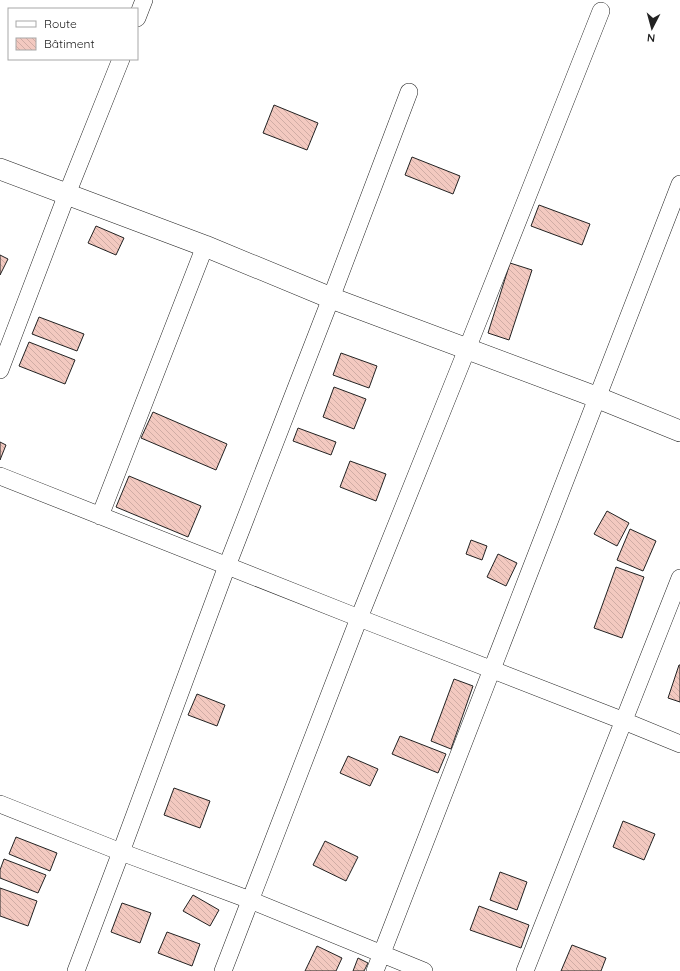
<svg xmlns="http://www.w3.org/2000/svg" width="680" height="971" font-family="Quicksand,sans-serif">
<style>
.building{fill:url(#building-back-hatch);stroke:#222}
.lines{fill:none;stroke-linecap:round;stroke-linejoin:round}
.minor-casing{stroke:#222;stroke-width:18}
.tertiary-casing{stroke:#222;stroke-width:22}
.minor{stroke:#fff;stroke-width:17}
.tertiary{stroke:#fff;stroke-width:21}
</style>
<defs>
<pattern id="building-back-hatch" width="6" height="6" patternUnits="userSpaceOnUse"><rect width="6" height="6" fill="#f3c9c0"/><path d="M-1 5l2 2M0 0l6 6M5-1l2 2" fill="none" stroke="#d0aca5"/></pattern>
</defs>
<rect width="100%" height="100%" fill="#fff"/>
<path class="building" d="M274 105 318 123 307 150 263 133Z
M412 157 460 176 453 194 405 175Z
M539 205 590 224 582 245 531 226Z
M96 226 124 238 116 255 88 243Z
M0 255 8 259 0 275Z
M510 263 532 270 509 340 488 333Z
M39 317 84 334 77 351 32 334Z
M29 342 75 360 65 384 19 366Z
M341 353 377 366 369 388 333 375Z
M334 387 366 399 354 429 323 417Z
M153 412 227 444 216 470 141 438Z
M298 428 336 442 331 455 293 441Z
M0 442 6 445 0 460Z
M350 461 386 474 376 501 340 487Z
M129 476 201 506 188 537 116 507Z
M607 511 629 523 617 546 594 534Z
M630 529 656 541 643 571 617 560Z
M471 540 487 546 482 560 466 554Z
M498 554 517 563 506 586 487 577Z
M616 567 644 577 622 638 594 628Z
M679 665H680V702L668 698Z
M454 679 473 686 451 749 431 741Z
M197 694 225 705 217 726 188 715Z
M400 736 446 754 438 773 392 754Z
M348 756 378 769 370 786 340 773Z
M174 788 210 801 200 828 164 815Z
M623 821 655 834 644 860 613 847Z
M16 837 57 853 50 871 9 854Z
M325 841 358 857 346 881 313 865Z
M4 859 46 875 38 893 0 878V870Z
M500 872 527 882 517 910 490 900Z
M0 888 37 901 28 926 0 916Z
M193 895 219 910 210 926 183 911Z
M122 903 151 913 140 943 111 932Z
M479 906 529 925 521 948 470 930Z
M167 932 200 944 192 966 158 953Z
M572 945 606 958 601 971H561Z
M317 946 342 958 336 971H305Z
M358 958 368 963 364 971H353Z"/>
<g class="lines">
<defs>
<path id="minor" d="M137 18 144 0
M0 370 67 194 121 59
M0 476 359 618 624 721 680 744
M100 516 205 246
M0 804 121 852 250 900 424 971
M76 971 121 852 227 566 331 298 409 92
M223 971 359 618 467 349 601 11
M375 971C478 709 577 446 680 184
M525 971 680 578"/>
<path id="tertiary" d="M0 169 205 246 331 298 596 397 680 431"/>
</defs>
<use href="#minor" class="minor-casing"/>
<use href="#tertiary" class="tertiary-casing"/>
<use href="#minor" class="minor"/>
<use href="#tertiary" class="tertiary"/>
</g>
<rect x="8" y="8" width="130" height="52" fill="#ffffff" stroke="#a7a7a7"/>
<rect x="16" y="21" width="20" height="6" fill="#ffffff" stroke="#a7a7a7"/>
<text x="44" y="28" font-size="12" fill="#222222">Route</text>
<rect x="16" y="38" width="20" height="12" fill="url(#building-back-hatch)" stroke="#a7a7a7"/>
<text x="44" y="48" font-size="12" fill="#222222">Bâtiment</text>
<g transform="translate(652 28) rotate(186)" stroke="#ffffff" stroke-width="3" paint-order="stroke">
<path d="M0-3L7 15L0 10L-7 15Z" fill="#222222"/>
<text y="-6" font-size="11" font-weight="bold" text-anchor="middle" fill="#222222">N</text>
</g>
</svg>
